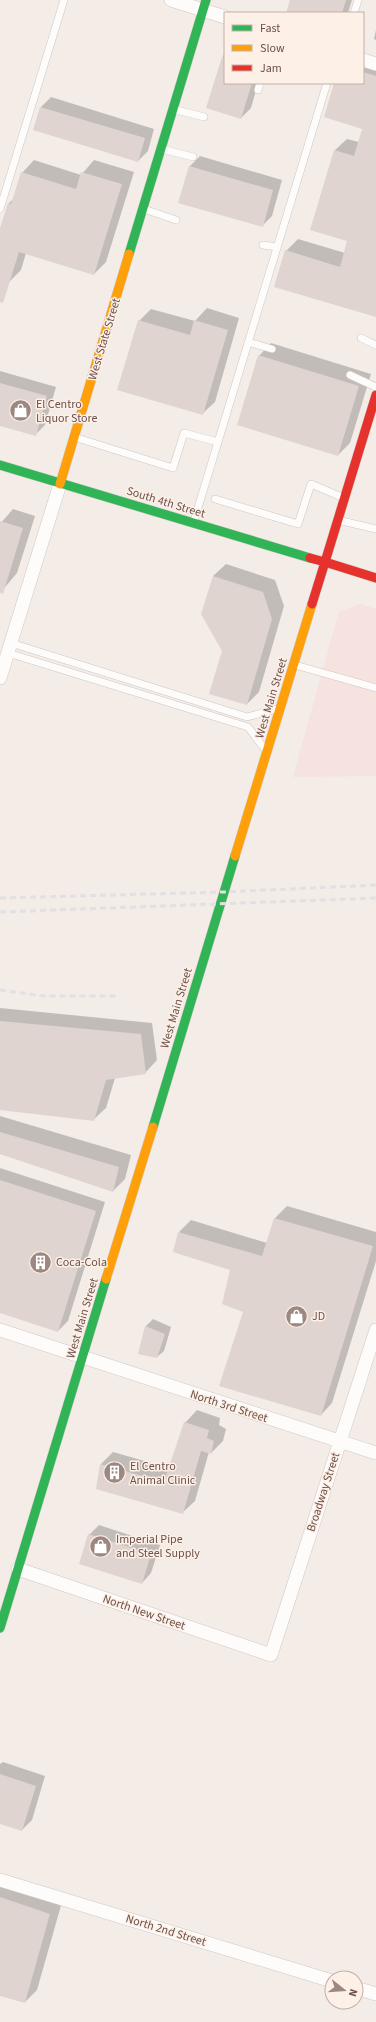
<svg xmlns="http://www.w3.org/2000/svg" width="376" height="2022" font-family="'Source Sans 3',sans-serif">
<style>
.commercial{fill:#f6e2de}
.shadow{fill:#0003}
.building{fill:#dfd4d0}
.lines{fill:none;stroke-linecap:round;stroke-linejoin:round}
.lane-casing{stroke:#d0c7c3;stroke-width:8}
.street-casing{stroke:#d0c7c3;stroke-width:14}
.fast-casing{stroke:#d2c8c4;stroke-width:10}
.slow-casing{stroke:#d2c8c4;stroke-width:10}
.jam-casing{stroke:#d2c8c4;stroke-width:10}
.lane{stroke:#fdfcfb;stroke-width:7}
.street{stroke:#fdfcfb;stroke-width:13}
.fast{stroke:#30b455;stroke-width:9}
.slow{stroke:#ff9f0a;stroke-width:9}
.jam{stroke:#e5322d;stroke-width:9}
.rail{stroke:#e2e0e3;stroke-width:3;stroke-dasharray:6 4;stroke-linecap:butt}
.labels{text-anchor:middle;stroke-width:3;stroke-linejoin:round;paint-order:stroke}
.street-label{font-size:12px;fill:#6d514b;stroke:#fdf0e7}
.poi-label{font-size:12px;fill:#6d514b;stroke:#fdf0e7;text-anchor:start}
</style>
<rect width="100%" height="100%" fill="#f3ece7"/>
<path class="commercial" d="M360 604 376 609V776L293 777 339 612Z"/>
<path class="shadow" d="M291 0H352L348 13H296Z
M376 30V40L374 39Z
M225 50V83H258L251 108 241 118 208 108Z
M363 57 376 61V316L286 251 298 239 345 253 349 240 334 151 347 139 359 142 363 128 335 83H363Z
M51 97 154 129 148 151 138 161 34 129 41 107Z
M200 156 282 180 272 216 262 226 180 202 190 166Z
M34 160 81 175 94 160 134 172 106 262 94 274 26 253 21 270 9 282 0 279V232L9 203 14 198 22 173Z
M207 308 239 318 215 402 202 414 139 321 151 309 195 321Z
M271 343 371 374 350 443 338 455 259 356Z
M0 371 56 387 45 425 35 435 0 425Z
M13 509 35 516 17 573 0 593V524Z
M226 564 275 580 284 606 259 692 247 704 223 651 213 576Z
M0 1008 152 1023 157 1060 145 1073 115 1078 106 1108 93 1120 0 1109Z
M0 1116 131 1155 125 1179 113 1191 0 1153Z
M0 1168 105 1202 68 1321 58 1331 0 1312Z
M287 1206 376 1232V1261L332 1403 321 1415 245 1311 231 1270 179 1232 191 1220 267 1243 275 1218Z
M153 1319 171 1327 164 1351 157 1357 139 1353 146 1326Z
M197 1410 220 1418 219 1425 226 1429 223 1441 211 1453 209 1452 195 1501 182 1513 98 1488 101 1464 113 1452 169 1468 185 1423Z
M99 1525 160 1545 151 1573 142 1583 89 1535Z
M3 1762 45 1776 32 1820 22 1830 0 1823V1764Z
M0 1881 62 1902 37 1990 25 2002 0 1995Z"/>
<path class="building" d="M290 0H346L342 13H286Z
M222 57 225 58V83H252L241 119 206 108Z
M363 72 376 76V317L274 287 285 250 340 267 347 241 310 230 334 150 354 156 362 129 324 117 334 83H363Z
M40 107 145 138 138 162 33 130Z
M189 166 273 190 263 227 178 203Z
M21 172 76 189 81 172 122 184 94 275 19 252 3 303 0 302V228L8 203 11 204Z
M138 320 190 335 194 320 228 330 203 415 117 390Z
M258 355 359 386 338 456 237 425Z
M0 383 47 396 36 436 0 426Z
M0 521 23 528 3 594 0 593Z
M213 576 263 592 272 619 247 705 209 694 222 651 201 614Z
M0 1021 141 1034 146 1074 106 1080 94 1121 0 1110Z
M0 1132 119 1167 113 1192 0 1154Z
M0 1180 96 1211 58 1332 0 1313Z
M274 1218 373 1246 321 1416 219 1386 243 1312 222 1304 230 1270 173 1252 178 1232 262 1256Z
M145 1326 165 1334 157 1358 138 1354Z
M184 1422 209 1430 207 1438 214 1441 211 1454 201 1451 183 1514 96 1489 100 1464 164 1482Z
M88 1534 151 1554 142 1584 79 1564Z
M0 1774 36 1786 22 1831 0 1824Z
M0 1897 50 1914 25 2003 0 1996Z"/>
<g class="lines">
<defs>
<path id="lane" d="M354 13 358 0
M258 90 260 83
M173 109 204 117
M162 149 193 157
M0 209 64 0
M144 209 176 220
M263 245 277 247
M361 338 376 345
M248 342 272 349
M350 375 376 387
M74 437 173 468 184 433 218 442
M215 499 298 524 311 484 344 498
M338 520 376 529
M194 521 327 83
M11 643 247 717 276 709
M8 653 248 727 264 748
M295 665 376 688"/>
<path id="street" d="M171 0 225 17
M363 60 376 64
M0 678 60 484
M0 1330 376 1453
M18 1569 271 1655 376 1330
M0 1880 332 1981
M356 1988 376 1994"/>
<path id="fast" d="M129 254 206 0
M0 465 310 558
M153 1127 235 856
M0 1628 106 1279"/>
<path id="slow" d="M60 484 129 254
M235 856 312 604
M106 1279 153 1127"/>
<path id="jam" d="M310 558 325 562 376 395
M312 604 325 562 376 578"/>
</defs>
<use href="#lane" class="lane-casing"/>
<use href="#street" class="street-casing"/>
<use href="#fast" class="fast-casing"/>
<use href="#slow" class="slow-casing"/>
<use href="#jam" class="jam-casing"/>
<use href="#lane" class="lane"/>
<use href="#street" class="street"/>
<use href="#fast" class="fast"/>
<use href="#slow" class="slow"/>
<use href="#jam" class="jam"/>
<path class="rail" d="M0 898 224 892 376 885
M0 912 376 898
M0 990 44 996H117"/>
</g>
<defs>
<symbol id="shop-disc" viewBox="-11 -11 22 22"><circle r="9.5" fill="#9c8782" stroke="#fdf0e7"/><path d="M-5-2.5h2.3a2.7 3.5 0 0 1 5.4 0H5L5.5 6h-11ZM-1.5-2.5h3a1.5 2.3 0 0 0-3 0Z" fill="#fff"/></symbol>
<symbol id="building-disc" viewBox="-11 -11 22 22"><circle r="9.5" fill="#9c8782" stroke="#fdf0e7"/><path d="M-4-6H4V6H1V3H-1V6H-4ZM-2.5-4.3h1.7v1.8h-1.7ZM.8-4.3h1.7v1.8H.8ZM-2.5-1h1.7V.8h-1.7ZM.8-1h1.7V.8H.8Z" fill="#fff"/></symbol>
</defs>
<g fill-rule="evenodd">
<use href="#shop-disc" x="8" y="398" width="25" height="25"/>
<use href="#building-disc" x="28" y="1250" width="25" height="25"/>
<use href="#shop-disc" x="284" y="1304" width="25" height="25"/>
<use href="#building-disc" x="102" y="1460" width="25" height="25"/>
<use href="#shop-disc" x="88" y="1534" width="25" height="25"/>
</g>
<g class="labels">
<g class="street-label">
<text transform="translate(104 339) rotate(-73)" y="4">West State Street</text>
<text transform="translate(166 502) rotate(17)" y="4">South 4th Street</text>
<text transform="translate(271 698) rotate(-73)" y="4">West Main Street</text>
<text transform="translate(176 1008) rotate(-73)" y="4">West Main Street</text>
<text transform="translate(82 1318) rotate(-73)" y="4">West Main Street</text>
<text transform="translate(229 1406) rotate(18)" y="4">North 3rd Street</text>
<text transform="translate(323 1492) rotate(-72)" y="4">Broadway Street</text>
<text transform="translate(144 1612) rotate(19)" y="4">North New Street</text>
<text transform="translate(166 1930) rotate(17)" y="4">North 2nd Street</text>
</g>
<g class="poi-label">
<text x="36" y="408">El Centro<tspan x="36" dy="14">Liquor Store</tspan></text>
<text x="56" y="1266">Coca-Cola</text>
<text x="312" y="1320">JD</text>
<text x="130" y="1470">El Centro<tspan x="130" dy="14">Animal Clinic</tspan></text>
<text x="116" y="1543">Imperial Pipe<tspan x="116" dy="14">and Steel Supply</tspan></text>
</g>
</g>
<rect x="224" y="12" width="140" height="72" fill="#fdf0e7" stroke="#c3b0a9"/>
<rect x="232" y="25" width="20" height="6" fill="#30b455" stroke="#c3b0a9"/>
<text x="260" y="32" font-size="12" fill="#6d514b">Fast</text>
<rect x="232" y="45" width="20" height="6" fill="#ff9f0a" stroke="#c3b0a9"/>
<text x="260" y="52" font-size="12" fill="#6d514b">Slow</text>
<rect x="232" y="65" width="20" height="6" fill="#e5322d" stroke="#c3b0a9"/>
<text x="260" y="72" font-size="12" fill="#6d514b">Jam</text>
<g transform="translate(344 1990) rotate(107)"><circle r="19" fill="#fdf0e7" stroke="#c3b0a9"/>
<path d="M0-3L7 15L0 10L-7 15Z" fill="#9c8782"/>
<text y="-6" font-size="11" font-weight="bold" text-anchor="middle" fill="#6d514b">N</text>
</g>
</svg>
